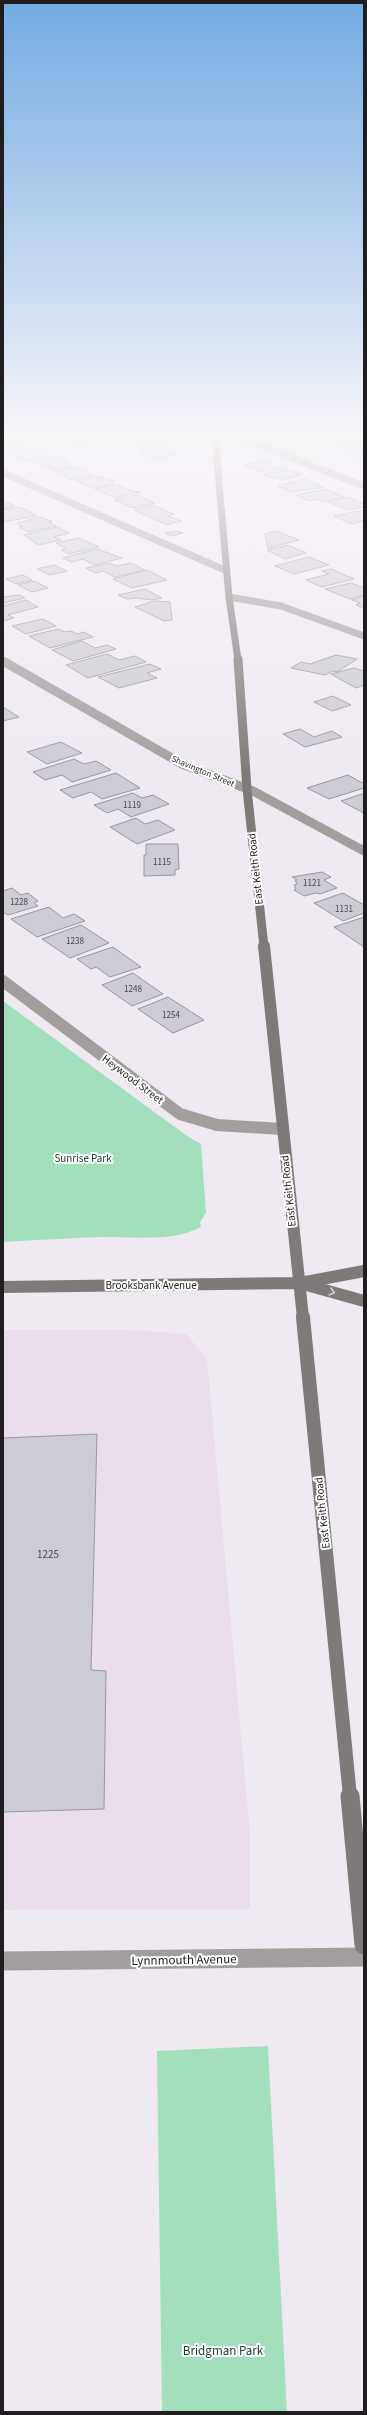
<svg xmlns="http://www.w3.org/2000/svg" width="367" height="2415" font-family="'Source Sans 3',sans-serif">
<style>
.built{fill:#eadeec}
.green{fill:#a3dfbc}
.building{fill:#cdcbd3;stroke:#99979f}
.lines{fill:none;stroke-linecap:round;stroke-linejoin:round}
.street-far3{stroke:#a39e9e;stroke-width:7}
.street-far2{stroke:#a39e9e;stroke-width:9}
.street-far1{stroke:#a39e9e;stroke-width:12}
.street{stroke:#a39e9e;stroke-width:19}
.secondary-far4{stroke:#807979;stroke-width:7}
.secondary-far3{stroke:#807979;stroke-width:9}
.secondary-far2{stroke:#807979;stroke-width:12}
.secondary-far1{stroke:#807979;stroke-width:14}
.secondary{stroke:#807979;stroke-width:19}
.oneway{stroke:#d3d0d0}
.labels{text-anchor:middle;stroke-width:4;stroke-linejoin:round;paint-order:stroke}
.far-street-label{font-size:9px;fill:#1f1d20;stroke:#fff}
.number-label{font-size:9px;fill:#4a484d}
.street-label{font-size:11px;fill:#1f1d20;stroke:#fff}
.park-label{font-size:11px;fill:#183f2b;stroke:#fff}
.near-number-label{font-size:11px;fill:#4a484d}
.near-street-label{font-size:13px;fill:#1f1d20;stroke:#fff}
.near-park-label{font-size:13px;fill:#183f2b;stroke:#fff}
</style>
<rect width="100%" height="100%" fill="#efe9f1"/>
<path class="built" d="M3 1330H131L186 1334 207 1359 250 1834V1909L3 1910Z"/>
<path class="green" d="M3 1001 187 1136 201 1144 206 1213 200 1222 201 1227C170 1243 135 1236 101 1237 69 1238 36 1240 3 1242Z
M268 2046 287 2412H162L157 2051Z"/>
<path class="building" d="M312 437H333L340 440 317 445 305 439Z
M154 439 161 441 172 444 147 450 139 447 147 445 139 442Z
M352 440 364 444V449L349 452 333 444Z
M78 441 87 446 75 448 66 444Z
M18 442 36 449 10 454 3 450V445Z
M161 448 175 455 159 459 138 453Z
M33 451 50 458 31 462 14 455Z
M364 451V457L360 458 350 454Z
M63 457 70 460 64 461 73 466 53 470 36 462Z
M262 461 279 468 261 472 244 465Z
M76 467 94 475 72 480 55 471Z
M283 468 302 474 284 480 263 475Z
M96 476 115 481 110 482 113 484 93 488 76 481Z
M305 479 324 487 292 492 277 486Z
M117 484 129 490 140 492 115 498 95 489Z
M325 489 344 497 322 502 316 499 309 501 296 495Z
M137 495 155 503 133 508 114 500Z
M348 497 364 504V507L349 510 328 502Z
M3 502H6L15 506 3 509Z
M153 505 174 514 168 516 181 521 167 525 134 510Z
M18 507 28 510 36 516 3 522V510Z
M364 510V521L351 524 334 516Z
M40 517 52 521 49 522 56 526 28 532 19 527 23 526 17 523Z
M57 527 69 533 54 537 61 540 38 545 24 535Z
M177 531 183 533 171 536 165 533Z
M276 531 299 540 268 548 265 534Z
M79 538 99 547 68 554 61 550 66 549 56 543Z
M288 545 306 553 285 559 267 550Z
M97 549 122 558 94 565 83 559 71 562 63 558Z
M309 557 329 565 294 574 275 566Z
M110 563 117 566 131 563 145 570 115 577 103 571 95 573 86 568Z
M54 565 67 571 50 575 37 569Z
M331 569 354 579 321 587 306 580 329 574 322 571Z
M147 570 167 580 132 588 113 579Z
M23 575 32 580 16 584 6 579Z
M34 581 48 588 32 592 18 585Z
M351 583 364 588V595L350 599 325 589Z
M145 589 162 598 152 600 136 598 127 599 118 595Z
M19 595 25 598 3 603V597Z
M364 596V608L356 605 360 603 352 600Z
M26 600 38 607 8 615 14 618 3 621V606Z
M154 601 170 602 172 620 164 621 135 607Z
M43 619 56 626 26 634 12 626Z
M58 629 65 632 71 631 77 634 84 632 93 637 50 648 29 636Z
M82 641 95 648 107 645 116 649 73 661 52 650Z
M107 654 119 660 135 656 146 662 88 678 66 665Z
M336 655 357 659 337 672 333 671 325 675 291 668 301 662 310 664Z
M150 664 161 669 147 673 157 678 119 688 98 677Z
M354 668 364 671V685L356 688 331 674Z
M333 696 351 705 332 711 314 702Z
M3 707 19 717 3 721Z
M300 729 314 737 332 731 342 737 305 747 283 734Z
M61 742 82 753 47 764 27 752Z
M74 759 84 764 96 761 111 770 72 782 62 775 45 780 33 772Z
M116 773 140 788 102 799 91 792 73 798 60 790Z
M348 775 364 784V788L329 799 307 788Z
M133 793 142 798 153 795 169 804 131 817 118 809 107 813 94 805Z
M362 794 364 795V813L341 801Z
M136 818 145 824 158 820 175 830 137 844 110 827Z
M146 844H178L179 869 175 870V875L144 876V855H146Z
M322 872 331 877 324 880 337 888 320 894 316 893 304 896 294 890 296 889 294 885 297 884 295 880H297L292 877Z
M12 888 21 895 28 893 38 901 34 903 38 906 8 915 3 912V891Z
M343 893 364 905V913L343 921 314 903Z
M49 907 63 918 74 914 85 921 37 937 11 919Z
M364 917V947L334 927Z
M81 925 109 943 70 958 42 939Z
M113 947 141 967 110 977 96 967 91 969 77 959Z
M133 973 163 994 132 1006 102 985Z
M168 997 204 1020 173 1033 138 1009Z
M97 1434 91 1670 106 1671 104 1809 3 1812V1438Z"/>
<g class="lines">
<path class="street-far3" d="M237 437 364 486
M3 473 227 571
M229 597 281 606 364 636"/>
<path class="street-far2" d="M3 661 182 764 253 791 364 851"/>
<path class="street-far1" d="M3 981 180 1114 217 1125 282 1129"/>
<path class="street" d="M3 1961 364 1957"/>
<path class="secondary-far4" d="M215 437 229 597 238 660"/>
<path class="secondary-far3" d="M238 659 247 789 264 947"/>
<path class="secondary-far2" d="M264 946 303 1318
M303 1284 364 1301
M3 1287 300 1283 364 1271"/>
<path class="secondary-far1" d="M303 1317 350 1797"/>
<path class="secondary" d="M350 1796 364 1945"/>
</g>
<defs><path id="oneway-chevron" d="M-2-3.5L2.5 0L-2 3.5" fill="none" stroke-width="1.6" stroke-linecap="round" stroke-linejoin="round"/></defs>
<use class="oneway" href="#oneway-chevron" transform="translate(332 1292) rotate(15)"/>
<linearGradient id="sky" x2="0" y2="1"><stop stop-color="#72abe3"/><stop offset="0.56" stop-color="#f8f5f9"/><stop offset="1" stop-color="#f8f5f9" stop-opacity="0"/></linearGradient>
<rect width="367" height="775" fill="url(#sky)"/>
<g class="labels">
<g class="far-street-label">
<text transform="translate(203 771) rotate(23)" y="3">Shavington Street</text>
</g>
<g class="number-label">
<text x="132" y="808">1119</text>
<text x="162" y="865">1115</text>
<text x="312" y="886">1121</text>
<text x="19" y="905">1228</text>
<text x="344" y="912">1131</text>
<text x="75" y="944">1238</text>
<text x="133" y="992">1248</text>
<text x="171" y="1018">1254</text>
</g>
<g class="street-label">
<text transform="translate(255 869) rotate(-96)" y="4">East Keith Road</text>
<text transform="translate(133 1079) rotate(37)" y="4">Heywood Street</text>
<text transform="translate(288 1191) rotate(-96)" y="4">East Keith Road</text>
<text x="151" y="1289">Brooksbank Avenue</text>
<text transform="translate(322 1513) rotate(-96)" y="4">East Keith Road</text>
</g>
<g class="park-label">
<text x="83" y="1162">Sunrise Park</text>
</g>
<g class="near-number-label">
<text x="48" y="1558">1225</text>
</g>
<g class="near-street-label">
<text transform="translate(184 1959) rotate(-1)" y="5">Lynnmouth Avenue</text>
</g>
<g class="near-park-label">
<text x="223" y="2355">Bridgman Park</text>
</g>
</g>
<rect width="367" height="2415" fill="none" stroke="#1f1d20" stroke-width="8"/>
</svg>
